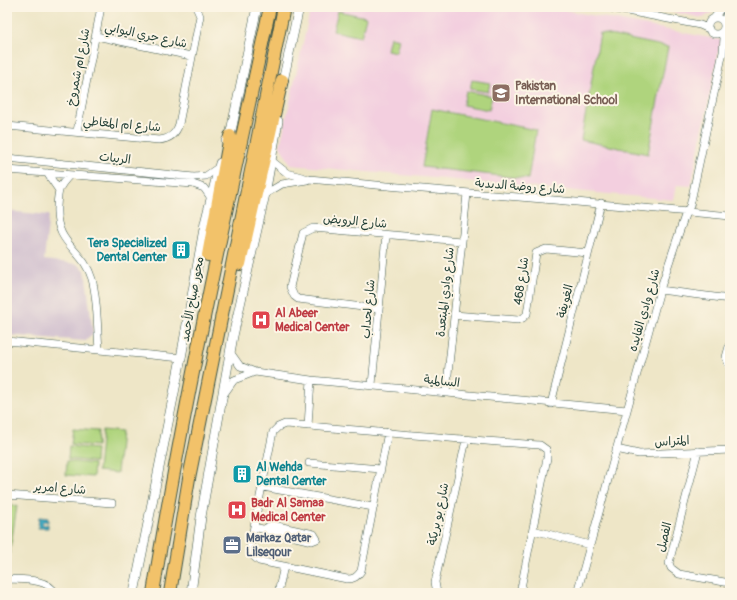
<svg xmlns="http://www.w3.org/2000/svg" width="737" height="600" font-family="Pangolin,'Playpen Sans Arabic',sans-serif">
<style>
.built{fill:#f3cfdf}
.industrial{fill:#cfbdce}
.green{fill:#afd47d;stroke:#678858}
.water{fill:#40a9c0;stroke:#30737a}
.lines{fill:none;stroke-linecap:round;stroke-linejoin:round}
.minor-casing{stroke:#3e564a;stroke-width:8}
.tertiary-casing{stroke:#3e564a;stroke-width:10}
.trunk-casing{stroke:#3e564a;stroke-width:14}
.minor{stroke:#fff;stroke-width:7}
.tertiary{stroke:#fff;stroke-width:9}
.trunk{stroke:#f2c26a;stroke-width:12}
.labels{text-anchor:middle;stroke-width:4;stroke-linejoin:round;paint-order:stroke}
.street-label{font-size:12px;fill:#1f3d34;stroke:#fcf5e5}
.education-label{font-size:12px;font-weight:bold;fill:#785e54;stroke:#fcf5e5;text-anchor:start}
.culture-label{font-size:12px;font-weight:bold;fill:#0d838f;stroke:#fcf5e5;text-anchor:end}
.health-label{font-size:12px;font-weight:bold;fill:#be3a42;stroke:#fcf5e5;text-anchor:start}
.service-label{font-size:12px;font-weight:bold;fill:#4e5e75;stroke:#fcf5e5;text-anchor:start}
</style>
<rect width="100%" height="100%" fill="#fcf5e5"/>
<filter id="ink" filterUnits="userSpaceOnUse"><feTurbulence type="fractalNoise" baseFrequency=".025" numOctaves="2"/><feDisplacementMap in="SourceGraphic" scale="8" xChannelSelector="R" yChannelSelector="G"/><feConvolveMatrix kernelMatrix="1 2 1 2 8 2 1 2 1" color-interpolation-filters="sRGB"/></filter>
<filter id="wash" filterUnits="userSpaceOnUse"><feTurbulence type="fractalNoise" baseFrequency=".012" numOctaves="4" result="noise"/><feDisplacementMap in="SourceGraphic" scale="16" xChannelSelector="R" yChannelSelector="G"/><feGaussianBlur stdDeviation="0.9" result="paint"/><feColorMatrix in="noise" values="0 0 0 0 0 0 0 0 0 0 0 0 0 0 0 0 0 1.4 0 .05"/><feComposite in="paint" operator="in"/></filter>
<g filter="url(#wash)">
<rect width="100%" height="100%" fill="#eee6c7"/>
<path class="built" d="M311 7H549L721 40 691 186 677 185 674 200 291 165 280 146Z
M648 7H715L714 11 703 18Z"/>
<path class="industrial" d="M7 211 49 215 44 260 77 264 85 270 93 333 86 341 7 335Z"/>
<path class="green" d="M338 11 366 17 361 37 333 31Z
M600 33 668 47 648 154 581 140Z
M390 37 399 39 396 52 387 50Z
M472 80 490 83 488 92 470 89Z
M466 91 492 96 489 110 463 105Z
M432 109 536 130 528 179 422 167Z
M73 429 98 431 97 446 71 444Z
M102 430 121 432 117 473 98 471Z
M69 446 96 449 95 462 68 459Z
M67 461 94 464 93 477 66 475Z
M7 505 17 506 9 557H7Z"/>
<path class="water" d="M39 517 48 518V522L44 521 42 523 44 525 48 524V528H38Z"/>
</g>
<g filter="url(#ink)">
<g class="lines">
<defs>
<path id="minor" d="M606 7 700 25 709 29
M708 26a8 8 0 1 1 16 0a8 8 0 1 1-16 0Z
M714 18 722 7
M724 24 728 7
M96 36 191 56
M7 126 159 140C170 139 176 134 179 124L200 16 196 7
M77 131 101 7
M7 158 194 177 206 176 219 167
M272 161 287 173 309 179C449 192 590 202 730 216
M7 170 193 184 204 188 211 198
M47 173 58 189
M70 175C58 187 58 191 57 207 55 246 83 248 92 279 98 301 97 327 99 349
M265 194 282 184 307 180
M660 290 730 299
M379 309 298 299 294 296 290 287 303 233 313 228 461 241
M454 315 518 320 523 318 527 314 536 253 546 249 588 253
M7 341 181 358
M730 343 726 357 730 368
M230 352 240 366 255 372 311 380 627 410
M372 385 386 235
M446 393 467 194
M224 394 234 380 255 372
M551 404 601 203
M308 426 311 380
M388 432 361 571C357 577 354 579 347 579L259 561 253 556 250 546 273 432 278 427 285 424C370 431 455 439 540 445L547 450V458L520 593
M616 449 639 454 730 450
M698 451 669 563 671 568 679 574 730 583
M309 463 381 469
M263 487 373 507
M7 495 112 503
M254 527 312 541 317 539 314 534 273 525 269 526 265 529
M533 530 590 545
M7 579C22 580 48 578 55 593
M278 593 284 566
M437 593 435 582 466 440
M577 593 660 290 686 212 690 206 723 52 724 38 722 32"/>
<path id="tertiary" d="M282 86 299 7
M226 141 230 136 257 7
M134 593 181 358 205 223 220 163
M191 593 201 517 233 336 265 194 278 121"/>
<path id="trunk" d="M208 255 230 136
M240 264 282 80
M153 593C185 396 228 202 270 7
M170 593 189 478 284 7"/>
</defs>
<use href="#minor" class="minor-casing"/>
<use href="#tertiary" class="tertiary-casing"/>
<use href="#trunk" class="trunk-casing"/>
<use href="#minor" class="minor"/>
<use href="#tertiary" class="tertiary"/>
<use href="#trunk" class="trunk"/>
</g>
</g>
<defs>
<symbol id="school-square" viewBox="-11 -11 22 22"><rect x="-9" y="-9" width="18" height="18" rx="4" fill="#8d6e63" stroke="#fcf5e5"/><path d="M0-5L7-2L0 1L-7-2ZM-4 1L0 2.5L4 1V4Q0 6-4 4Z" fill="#fff"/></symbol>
<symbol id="building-square" viewBox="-11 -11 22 22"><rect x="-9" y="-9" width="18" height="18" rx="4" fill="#0f9aa8" stroke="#fcf5e5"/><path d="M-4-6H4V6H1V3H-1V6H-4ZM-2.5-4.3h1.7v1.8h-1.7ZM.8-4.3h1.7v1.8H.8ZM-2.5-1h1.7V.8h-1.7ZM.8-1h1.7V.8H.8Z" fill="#fff"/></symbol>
<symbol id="hospital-square" viewBox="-11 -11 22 22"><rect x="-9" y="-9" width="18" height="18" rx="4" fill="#e0444e" stroke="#fcf5e5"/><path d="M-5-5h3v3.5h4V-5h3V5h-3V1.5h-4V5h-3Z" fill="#fff"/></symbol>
<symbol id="office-square" viewBox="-11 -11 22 22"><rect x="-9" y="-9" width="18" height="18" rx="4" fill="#5c6f8a" stroke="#fcf5e5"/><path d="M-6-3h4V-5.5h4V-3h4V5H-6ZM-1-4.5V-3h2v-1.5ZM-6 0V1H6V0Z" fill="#fff"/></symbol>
</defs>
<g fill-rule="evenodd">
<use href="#school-square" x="490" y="82" width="22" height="22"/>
<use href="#building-square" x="170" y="239" width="22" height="22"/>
<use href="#hospital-square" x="250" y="309" width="22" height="22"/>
<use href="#building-square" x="231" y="463" width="22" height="22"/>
<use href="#hospital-square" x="226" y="499" width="22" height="22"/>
<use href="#office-square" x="221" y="534" width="22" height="22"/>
</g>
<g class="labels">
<g class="street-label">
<text transform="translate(146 35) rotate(12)" y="4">شارع جري اليوابي</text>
<text transform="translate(78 67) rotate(-79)" y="4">شارع ام شمروخ</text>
<text transform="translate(122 124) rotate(5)" y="4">شارع ام المغاطي</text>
<text transform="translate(115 158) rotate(6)" y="4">الربيات</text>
<text transform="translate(520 186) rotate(4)" y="4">شارع روضة الدبدبة</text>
<text transform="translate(355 221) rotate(5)" y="4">شارع الرويض</text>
<text transform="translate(521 281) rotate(-82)" y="4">شارع 468</text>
<text transform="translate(445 292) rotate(-84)" y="4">شارع وادي المبتعدة</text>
<text transform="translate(192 299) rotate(-80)" y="4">محور صباح الأحمد</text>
<text transform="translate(565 301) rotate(-76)" y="4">الغويفة</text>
<text transform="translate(368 309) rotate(-85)" y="4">شارع لحداب</text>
<text transform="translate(644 310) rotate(-74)" y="4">شارع وادي الفايده</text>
<text transform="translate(442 381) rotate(6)" y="4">السالمية</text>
<text transform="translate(672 441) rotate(-3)" y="4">المتراس</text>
<text transform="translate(60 488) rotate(4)" y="4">شارع امرير</text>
<text transform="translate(438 514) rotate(-78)" y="4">شارع بو بريكة</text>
<text transform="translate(664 537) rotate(-76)" y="4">الفصل</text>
</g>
<g class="education-label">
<text x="515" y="90">Pakistan<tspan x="515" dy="14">International School</tspan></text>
</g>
<g class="culture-label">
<text x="167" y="247">Tera Specialized<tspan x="167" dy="14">Dental Center</tspan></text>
<text x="256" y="471" text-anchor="start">Al Wehda<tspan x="256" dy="14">Dental Center</tspan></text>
</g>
<g class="health-label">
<text x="275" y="317">Al Abeer<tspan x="275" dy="14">Medical Center</tspan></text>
<text x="251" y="507">Badr Al Samaa<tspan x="251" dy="14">Medical Center</tspan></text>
</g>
<g class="service-label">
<text x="246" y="542">Markaz Qatar<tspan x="246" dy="14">Lilseqour</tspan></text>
</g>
</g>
<rect width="737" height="600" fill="none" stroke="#fcf5e5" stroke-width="24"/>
</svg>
